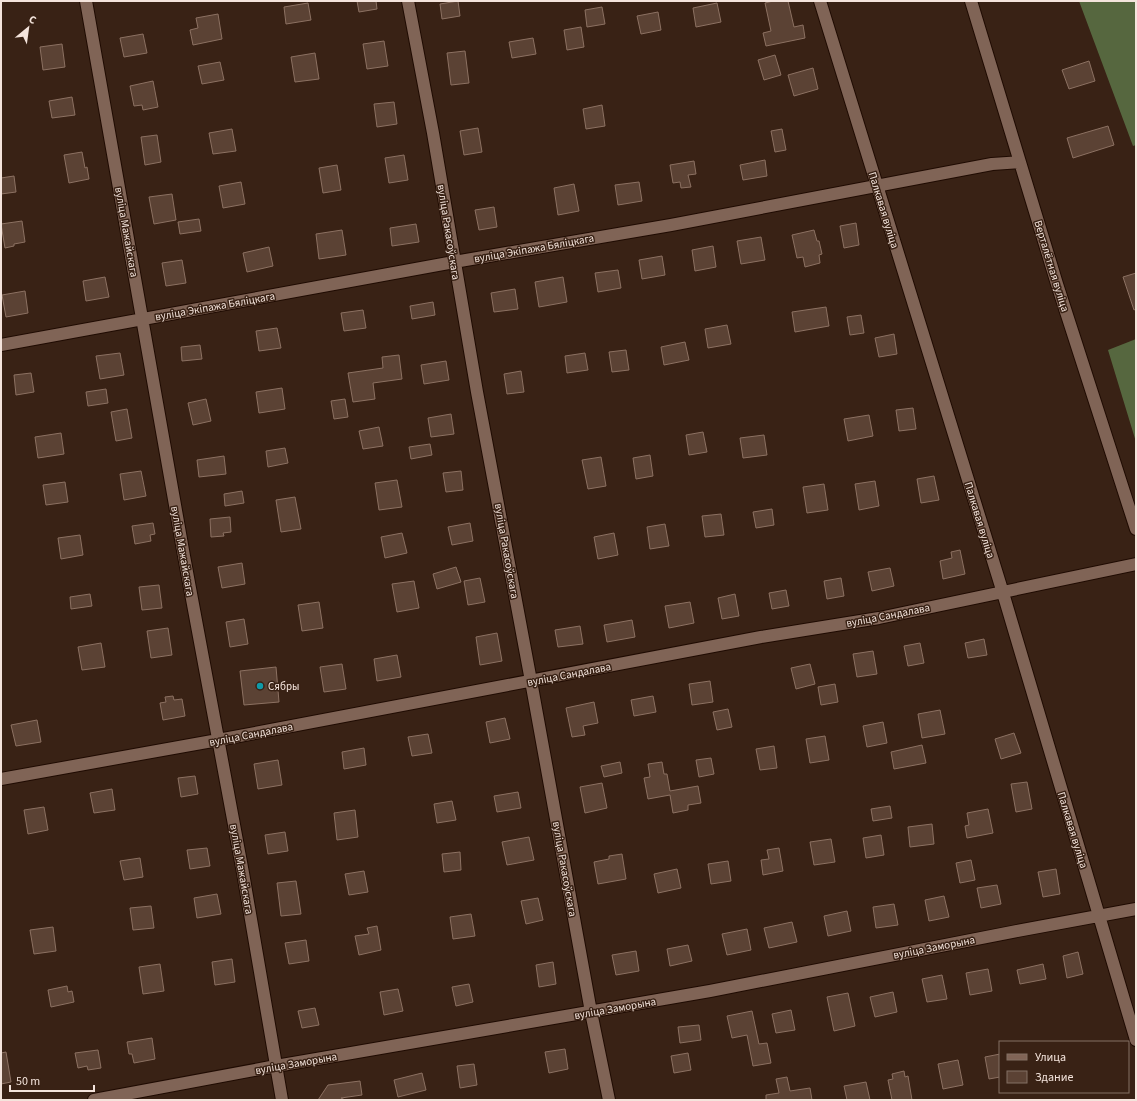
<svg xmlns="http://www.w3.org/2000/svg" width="1137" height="1101" font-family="'Source Sans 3',sans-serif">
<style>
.forest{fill:#56673f}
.building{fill:#5b4234;stroke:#8c7162}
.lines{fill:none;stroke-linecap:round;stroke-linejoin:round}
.minor-casing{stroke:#1f0b02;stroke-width:14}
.minor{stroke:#806456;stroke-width:12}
.culture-dot{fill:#0f9aa8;stroke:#392215;stroke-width:1.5}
.labels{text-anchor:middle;stroke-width:3;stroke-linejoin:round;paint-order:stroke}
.street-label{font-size:11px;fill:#f4e4dc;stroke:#392215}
.poi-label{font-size:11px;fill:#f4e4dc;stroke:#392215;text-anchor:start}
</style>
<rect width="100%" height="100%" fill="#392215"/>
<path class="forest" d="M1079 1H1136V145L1133 146Z
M1136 339V442L1108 350Z"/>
<path class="building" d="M357 1H376L377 9 359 12Z
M458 1 460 16 442 19 440 4Z
M773 1H788L794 27 803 25 805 38 766 46 763 33 771 31 765 3Z
M308 3 311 20 286 24 284 7Z
M717 3 721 22 696 27 693 8Z
M602 7 605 24 587 27 585 10Z
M658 12 661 30 641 34 637 16Z
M218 14 222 39 193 45 190 30 198 28 196 18Z
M581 27 584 47 567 50 564 30Z
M143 34 147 53 124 57 120 38Z
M533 38 536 54 512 58 509 42Z
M384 41 388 66 367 69 363 44Z
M62 44 65 67 43 70 40 47Z
M465 51 469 83 451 85 447 53Z
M315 53 319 79 295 82 291 57Z
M775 55 781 75 764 80 758 60Z
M1089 61 1095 81 1069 89 1062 70Z
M220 62 224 80 202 84 198 66Z
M813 68 818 89 794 96 788 75Z
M153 81 158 107 143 110 142 105 134 106 130 86Z
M72 97 75 115 52 118 49 101Z
M394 102 397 124 377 127 374 104Z
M602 105 605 126 586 129 583 109Z
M1108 126 1114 145 1073 158 1067 138Z
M478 128 482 152 464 155 460 131Z
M232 129 236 151 213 154 209 133Z
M782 129 786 150 775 152 771 131Z
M157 135 161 162 145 165 141 137Z
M82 152 85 168 87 167 89 179 69 183 64 155Z
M404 155 408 180 389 183 385 158Z
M765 160 767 176 743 180 740 165Z
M694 161 696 174 688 175 691 187 681 188 680 182 673 183 670 165Z
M337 165 341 190 323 193 319 168Z
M14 176 16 192 1 194V178Z
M241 182 245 204 223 208 219 186Z
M639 182 642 201 618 205 615 185Z
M574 184 579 211 558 215 554 188Z
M172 194 176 220 154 224 149 197Z
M494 207 497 227 479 230 475 210Z
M199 219 201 231 180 234 178 222Z
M22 221 25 242 14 244V246L5 248 1 224Z
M856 223 859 245 844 248 840 226Z
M416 224 419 242 392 246 390 228Z
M342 230 346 255 319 259 316 234Z
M814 230 817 241H819L822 254 819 255 820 263 805 267 803 257 797 258 792 235Z
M761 237 765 260 741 264 737 241Z
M713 246 716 267 695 271 692 250Z
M269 247 273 266 247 272 243 253Z
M662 256 665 275 642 279 639 260Z
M182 260 186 283 166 286 162 263Z
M618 270 621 288 598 292 595 273Z
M1136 273V309L1134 310 1123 277Z
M105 277 109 297 86 301 83 281Z
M563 277 567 302 539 307 535 282Z
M515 289 518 309 494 312 491 293Z
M25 291 28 313 6 317 2 295Z
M433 302 435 315 412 319 410 306Z
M826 307 829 326 795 332 792 312Z
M363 310 366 328 344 331 341 313Z
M861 315 864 333 850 335 847 317Z
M727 325 731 344 708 348 705 329Z
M277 328 281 348 259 351 256 331Z
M894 334 897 354 879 357 875 338Z
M685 342 689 360 664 365 661 347Z
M200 345 202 359 182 361 181 347Z
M626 350 629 370 612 372 609 352Z
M120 353 124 375 100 379 96 356Z
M585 353 588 370 567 373 565 356Z
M399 355 402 379 373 383 375 399 353 402 348 373 383 368 382 357Z
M446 361 449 380 424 384 421 365Z
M521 371 524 392 507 394 504 374Z
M31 373 34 392 16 395 14 375Z
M282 388 285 409 259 413 256 392Z
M106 389 108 403 88 406 86 392Z
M206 399 211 421 193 425 188 403Z
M345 399 348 417 334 419 331 401Z
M913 408 916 429 899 431 896 410Z
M127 409 132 438 116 441 111 412Z
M451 414 454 434 431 437 428 418Z
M869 415 873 436 848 441 844 419Z
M379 427 383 446 363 449 359 431Z
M703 432 707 452 689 455 686 435Z
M61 433 64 454 38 458 35 437Z
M764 435 767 455 743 458 740 438Z
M430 444 432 455 411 459 409 447Z
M285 448 288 463 268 467 266 451Z
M650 455 653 476 636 479 633 458Z
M224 456 226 474 199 477 197 460Z
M601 457 606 486 588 489 582 460Z
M141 471 146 496 124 500 120 474Z
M461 471 463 490 446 492 443 473Z
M934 476 939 500 921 503 917 479Z
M397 480 402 507 379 510 375 483Z
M875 481 879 506 859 510 855 484Z
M65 482 68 502 46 505 43 485Z
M824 484 828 510 807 513 803 487Z
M242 491 244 503 225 506 224 494Z
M295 497 301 529 281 532 276 500Z
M772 509 774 525 756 528 753 512Z
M721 514 724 535 705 537 702 516Z
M230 517 231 532 223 533 224 536 211 537 210 519Z
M153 523 155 534 150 535 151 541 135 544 132 526Z
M470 523 473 541 452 545 448 527Z
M665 524 669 546 650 549 647 527Z
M402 533 407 553 385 558 381 537Z
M614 533 618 555 598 559 594 537Z
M80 535 83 555 61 559 58 538Z
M960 550 965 574 943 579 940 561 952 558 951 552Z
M242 563 245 584 222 588 218 567Z
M456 567 461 582 437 589 433 574Z
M890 568 894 586 872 591 868 572Z
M480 578 485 602 468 605 464 581Z
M841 578 844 596 827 599 824 581Z
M414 581 419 608 397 612 392 584Z
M159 585 162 608 142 610 139 587Z
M786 590 789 606 772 609 769 593Z
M90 594 92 606 71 609 70 597Z
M735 594 739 616 722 619 718 598Z
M319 602 323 628 302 631 298 605Z
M690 602 694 623 669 628 665 606Z
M244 619 248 644 230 647 226 622Z
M632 620 635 637 607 642 604 625Z
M580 626 583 644 558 647 555 630Z
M168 628 172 655 151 658 147 631Z
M497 633 502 661 480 665 476 637Z
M984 639 987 655 968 658 965 643Z
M101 643 105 667 82 670 78 647Z
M920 643 924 663 908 666 904 646Z
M873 651 877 674 857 677 853 654Z
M397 655 401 677 377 681 374 659Z
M342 664 346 689 324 692 320 667Z
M810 664 815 684 796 689 791 668Z
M276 667 279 702 244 705 240 671Z
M710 681 713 702 692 705 689 684Z
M835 684 838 702 821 705 818 687Z
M173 696 174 700 182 699 185 716 163 720 160 703 166 702 165 697Z
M653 696 656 712 634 716 631 700Z
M594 702 598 723 583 726 585 735 572 737 566 708Z
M728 709 732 727 717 730 713 712Z
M940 710 945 734 922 738 918 714Z
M505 718 510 739 490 743 486 722Z
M37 720 41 742 16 746 11 725Z
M883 722 887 743 867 747 863 726Z
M1014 733 1021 753 1001 759 995 739Z
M428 734 432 753 412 756 408 737Z
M825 736 829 760 810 763 806 739Z
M922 745 926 763 894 769 891 752Z
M774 746 777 768 760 770 756 749Z
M364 748 366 765 344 769 342 752Z
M711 758 714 774 699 777 696 760Z
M278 760 282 785 258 789 254 764Z
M620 762 622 773 604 777 601 766Z
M662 762 664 774H667L670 791 698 786 701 803 688 805V810L673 813 670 795 648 799 644 778 650 777 648 764Z
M195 776 198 794 181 797 178 778Z
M1027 782 1032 809 1016 812 1011 784Z
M602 783 607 808 585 813 580 787Z
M112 789 115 810 94 813 90 793Z
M518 792 521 808 497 812 494 796Z
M452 801 456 820 437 823 434 804Z
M890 806 892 818 873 821 871 809Z
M44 807 48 830 28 834 24 810Z
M988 809 993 833 967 838 965 826 969 825 967 813Z
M355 810 358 837 337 840 334 813Z
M932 824 934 844 910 847 908 827Z
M285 832 288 851 268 854 265 835Z
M881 835 884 855 866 858 863 838Z
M529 837 534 860 507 865 502 842Z
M831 839 835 862 814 865 810 842Z
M207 848 210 866 190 869 187 850Z
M779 848 783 871 763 875 761 860 769 859 767 850Z
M460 852 461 870 444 872 442 854Z
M622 854 626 879 598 884 594 862 609 859V856Z
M140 858 143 877 124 880 120 861Z
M971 860 975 880 960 883 956 863Z
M728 861 731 881 711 884 708 864Z
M677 869 681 888 658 893 654 874Z
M1056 869 1060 894 1043 897 1038 872Z
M364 871 368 892 349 895 345 874Z
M296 881 301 914 281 916 277 883Z
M997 885 1001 904 981 908 977 888Z
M217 894 221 914 197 918 194 898Z
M944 896 949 917 929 921 925 900Z
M538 898 543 920 526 924 521 901Z
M894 904 898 925 876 928 873 907Z
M151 906 154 928 133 930 130 908Z
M847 911 851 931 828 936 824 916Z
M471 914 475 936 453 939 450 917Z
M792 922 797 942 769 948 764 928Z
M377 926 381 950 359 955 355 936 369 934 367 928Z
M53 927 56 951 34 954 30 930Z
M747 929 751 950 727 955 722 934Z
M306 940 309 961 289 964 285 943Z
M688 945 692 961 670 966 667 949Z
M636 951 639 971 616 975 612 955Z
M1078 952 1083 974 1067 978 1063 956Z
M232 959 235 982 215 985 212 962Z
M553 962 556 984 539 987 536 965Z
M160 964 164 991 143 994 139 967Z
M1043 964 1046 979 1020 984 1017 970Z
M988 969 992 991 970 995 966 973Z
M942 975 947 999 927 1002 922 979Z
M469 984 473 1002 456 1006 452 987Z
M67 986 68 992 72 991 74 1002 51 1007 48 990Z
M398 989 403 1011 384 1015 380 992Z
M893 992 897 1012 875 1017 870 997Z
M848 993 855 1026 834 1031 827 997Z
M315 1008 319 1025 302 1028 298 1011Z
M791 1010 795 1030 776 1033 772 1014Z
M752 1011 759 1044 767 1043 771 1063 753 1066 747 1035 732 1038 727 1016Z
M699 1025 701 1040 680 1043 678 1027Z
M152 1038 155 1059 134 1063 132 1054H129L127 1042Z
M565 1049 568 1069 549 1073 545 1052Z
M98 1050 101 1068 88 1070 87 1066 78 1068 75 1053Z
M6 1052 11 1082 1 1084V1053Z
M688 1053 691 1070 674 1073 671 1056Z
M1000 1054V1077L989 1079 985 1057Z
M958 1060 963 1085 943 1089 938 1064Z
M474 1064 477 1085 460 1088 457 1066Z
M904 1071 905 1077 908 1076 912 1100H892L888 1080 893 1079 892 1074Z
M422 1073 426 1090 398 1097 394 1080Z
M787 1077 790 1091 810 1088 812 1100H766V1095L779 1093 776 1079Z
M360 1081 362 1095 341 1098 345 1100H318L328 1085Z
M866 1082 870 1100H847L844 1086Z"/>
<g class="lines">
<defs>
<path id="minor" d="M86 1 184 556 243 873 282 1100
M408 1 433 133 477 392 531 681 591 1012 609 1100
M820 1 1003 593 1136 1040
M971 1 1057 284 1136 529
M1 345 454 262 671 225 992 164 1020 162
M1 779 218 740 761 637 879 618 1136 564
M94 1100 276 1066 710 991 1017 931 1136 909"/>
</defs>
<use href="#minor" class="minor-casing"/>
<use href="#minor" class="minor"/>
</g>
<circle class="culture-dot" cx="260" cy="686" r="4"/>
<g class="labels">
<g class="street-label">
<text transform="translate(884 210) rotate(73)" y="4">Палкавая вуліца</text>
<text transform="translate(127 232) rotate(80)" y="4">вуліца Мажайскага</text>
<text transform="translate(449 232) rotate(81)" y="4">вуліца Ракасоўскага</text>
<text transform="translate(534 248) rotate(-10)" y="4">вуліца Экіпажа Бяліцкага</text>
<text transform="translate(1052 266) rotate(73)" y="4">Верталётная вуліца</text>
<text transform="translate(215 306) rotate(-10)" y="4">вуліца Экіпажа Бяліцкага</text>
<text transform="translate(980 520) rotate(73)" y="4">Палкавая вуліца</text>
<text transform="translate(183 551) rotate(80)" y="4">вуліца Мажайскага</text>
<text transform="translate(507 551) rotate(80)" y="4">вуліца Ракасоўскага</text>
<text transform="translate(888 615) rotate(-11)" y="4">вуліца Сандалава</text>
<text transform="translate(569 674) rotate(-11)" y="4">вуліца Сандалава</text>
<text transform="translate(251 734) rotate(-11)" y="4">вуліца Сандалава</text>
<text transform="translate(1073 830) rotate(73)" y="4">Палкавая вуліца</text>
<text transform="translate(242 869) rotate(80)" y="4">вуліца Мажайскага</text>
<text transform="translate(565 869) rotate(80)" y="4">вуліца Ракасоўскага</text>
<text transform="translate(934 947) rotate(-11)" y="4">вуліца Заморына</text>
<text transform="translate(615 1008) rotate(-10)" y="4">вуліца Заморына</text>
<text transform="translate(296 1063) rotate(-10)" y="4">вуліца Заморына</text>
</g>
<g class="poi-label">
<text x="268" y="690">Сябры</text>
</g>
</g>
<rect width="1137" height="1101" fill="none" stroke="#f4e4dc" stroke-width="4"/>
<rect x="999" y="1041" width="130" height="52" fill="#392215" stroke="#847065"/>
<rect x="1007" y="1054" width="20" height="6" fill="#806456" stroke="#847065"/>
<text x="1035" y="1061" font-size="12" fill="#f4e4dc">Улица</text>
<rect x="1007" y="1071" width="20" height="12" fill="#5b4234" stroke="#847065"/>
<text x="1035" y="1081" font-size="12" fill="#f4e4dc">Здание</text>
<g transform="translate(28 28) rotate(29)" stroke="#392215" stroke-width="3" paint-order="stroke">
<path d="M0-3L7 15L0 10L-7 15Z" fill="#f4e4dc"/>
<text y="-6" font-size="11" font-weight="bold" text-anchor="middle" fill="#f4e4dc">С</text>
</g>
<path d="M10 1085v6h84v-6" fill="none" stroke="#f4e4dc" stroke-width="2"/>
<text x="16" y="1085" font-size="12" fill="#f4e4dc" stroke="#392215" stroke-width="3" paint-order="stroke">50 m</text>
</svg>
